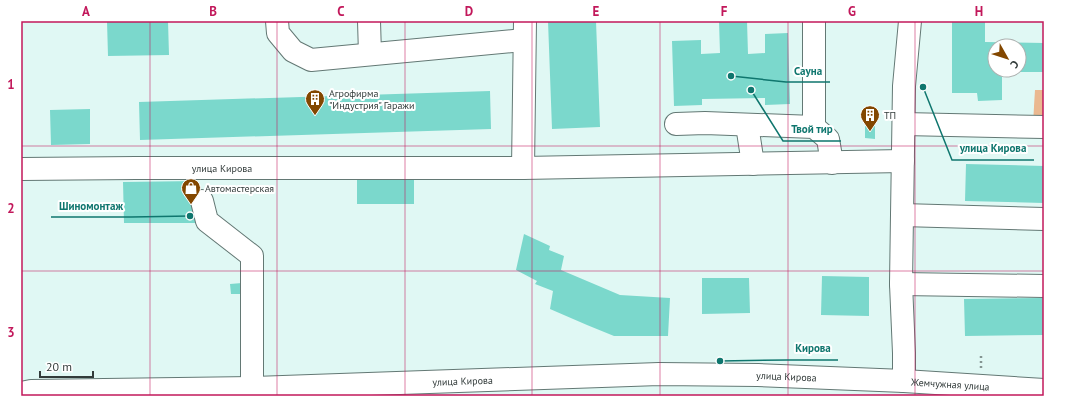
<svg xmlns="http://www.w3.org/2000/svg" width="1065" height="417" font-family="'PT Sans',sans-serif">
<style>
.green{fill:#eab890}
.building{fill:#7bd8cc;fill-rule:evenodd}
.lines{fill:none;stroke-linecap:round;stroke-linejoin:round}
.minor-casing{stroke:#637874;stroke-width:24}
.path{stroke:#849592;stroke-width:2.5;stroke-dasharray:2 3;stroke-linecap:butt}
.minor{stroke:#fff;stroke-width:22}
.grid{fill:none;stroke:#c2185b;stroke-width:1;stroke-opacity:0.55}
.labels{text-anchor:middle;stroke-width:4;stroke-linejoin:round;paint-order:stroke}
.poi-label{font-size:10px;fill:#323b3a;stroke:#fff;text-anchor:start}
.street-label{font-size:10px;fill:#323b3a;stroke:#fff}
.leader{fill:none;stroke:#0f766e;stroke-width:1.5}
.callout-dot{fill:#0f766e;stroke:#fff;stroke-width:1.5}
.callout-label{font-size:11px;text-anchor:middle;font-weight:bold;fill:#0f766e;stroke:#fff;stroke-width:4;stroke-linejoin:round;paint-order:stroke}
.neatline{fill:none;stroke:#c2185b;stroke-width:1.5}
.grid-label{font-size:13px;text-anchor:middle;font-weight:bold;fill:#c2185b}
</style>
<rect width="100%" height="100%" fill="#e0f8f4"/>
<path class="green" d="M1035 90H1044V123H1033Z"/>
<path class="building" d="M107 21H168L169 55 108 56Z
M548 21H596L600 127 552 129Z
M719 21H747L748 54 765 53V34L788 33 790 104 765 105V98L702 99V105L674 106 672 41 701 40V54L720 53Z
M952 21H985V42L1044 43V72H1002V100L978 101 977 93H952ZM995 46H1019V70H995Z
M490 91 491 129 140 140 139 102Z
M90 109V144L51 145 50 110Z
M865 125 875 126V139L865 138Z
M966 164 1044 166V203L965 201Z
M357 179H414V204H357Z
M197 181V223H124L123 182Z
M524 234 550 246 549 250 564 256 561 270 620 295 670 298 668 336H614L587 325 550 309 553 291 535 284 537 281 516 270Z
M822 276 869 277V316L821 315Z
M702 278H749L750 313 702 314Z
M242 283V294H231L230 284Z
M1044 298V335L965 336 964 299Z"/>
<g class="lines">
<defs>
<g id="minor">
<path d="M277 21 278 33 293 51 311 60 524 40"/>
<path d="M369 21 370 54"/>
<path d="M676 124 705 123 814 127 828 139 832 163"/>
<path d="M904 124 1044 127"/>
<path d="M747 125 753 164"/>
<path d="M814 127V21"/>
<path d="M523 168 525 21"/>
<path id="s1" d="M21 169 136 168H523L903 161"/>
<path d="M202 201 207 221 252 256V388"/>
<path d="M902 215 1044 219"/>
<path d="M901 284 1044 286"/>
<path d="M904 381V353L901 284 902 215 904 86 910 21"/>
<path id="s2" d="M21 393 31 391 252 388 659 374 758 375 904 381 1044 390"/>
</g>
</defs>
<use href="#minor" class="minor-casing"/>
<path class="path" d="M981 368V355"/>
<use href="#minor" class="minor"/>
</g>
<path class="grid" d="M150 21V396M277 21V396M405 21V396M532 21V396M660 21V396M788 21V396M915 21V396M21 146H1044M21 271H1044"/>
<defs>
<symbol id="building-pin" viewBox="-11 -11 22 30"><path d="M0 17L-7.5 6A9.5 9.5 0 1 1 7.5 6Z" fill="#834700" stroke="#fff"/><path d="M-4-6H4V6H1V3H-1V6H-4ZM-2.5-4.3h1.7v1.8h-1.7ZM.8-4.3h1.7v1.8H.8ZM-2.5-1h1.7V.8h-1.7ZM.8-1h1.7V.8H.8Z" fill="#fff"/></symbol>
<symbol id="shop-pin" viewBox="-11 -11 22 30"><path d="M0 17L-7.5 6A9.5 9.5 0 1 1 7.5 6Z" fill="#834700" stroke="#fff"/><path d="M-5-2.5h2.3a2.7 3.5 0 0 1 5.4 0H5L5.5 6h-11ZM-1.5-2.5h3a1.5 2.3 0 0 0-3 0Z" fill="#fff"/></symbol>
</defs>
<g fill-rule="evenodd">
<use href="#building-pin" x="304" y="88" width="22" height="30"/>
<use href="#building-pin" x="859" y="104" width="22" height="30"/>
<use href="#shop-pin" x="180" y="177" width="22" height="30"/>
</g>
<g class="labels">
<g class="poi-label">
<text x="329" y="97">Агрофирма<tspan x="329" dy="12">"Индустрия" Гаражи</tspan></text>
<text x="884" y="119">ТП</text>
<text x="205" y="192">Автомастерская</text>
</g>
<g class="street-label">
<text dy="4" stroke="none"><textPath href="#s1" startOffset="201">улица Кирова</textPath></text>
<text dy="4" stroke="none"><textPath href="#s2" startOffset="766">улица Кирова</textPath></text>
<text dy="4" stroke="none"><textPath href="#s2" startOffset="442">улица Кирова</textPath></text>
<text dy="4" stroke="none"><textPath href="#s2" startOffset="930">Жемчужная улица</textPath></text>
</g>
</g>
<path class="leader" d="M731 76L786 82H830M751 90L783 141H841M923 87L952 160H1034M190 216L131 217H51M720 361L787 360H838"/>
<g class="callout-dot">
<circle cx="731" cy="76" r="4"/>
<circle cx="751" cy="90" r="4"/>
<circle cx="923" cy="87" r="4"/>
<circle cx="190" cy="216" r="4"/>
<circle cx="720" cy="361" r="4"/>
</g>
<g class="callout-label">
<text x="808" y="75">Сауна</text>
<text x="812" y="133">Твой тир</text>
<text x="993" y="152">улица Кирова</text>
<text x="91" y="210">Шиномонтаж</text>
<text x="813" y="352">Кирова</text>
</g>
<rect width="1065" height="417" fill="none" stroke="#ffffff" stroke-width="44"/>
<g transform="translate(1007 58) rotate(129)"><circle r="19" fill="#ffffff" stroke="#adb1b0"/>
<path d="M0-3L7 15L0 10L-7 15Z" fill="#834700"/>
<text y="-6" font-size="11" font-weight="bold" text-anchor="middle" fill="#323b3a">С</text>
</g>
<path d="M40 371v6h53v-6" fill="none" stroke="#323b3a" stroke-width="2"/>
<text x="46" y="371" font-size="12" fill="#323b3a" stroke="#ffffff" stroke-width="3" paint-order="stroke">20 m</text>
<rect x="22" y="22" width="1021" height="373" class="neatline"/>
<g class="grid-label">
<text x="86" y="16">A</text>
<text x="213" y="16">B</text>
<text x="341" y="16">C</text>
<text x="469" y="16">D</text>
<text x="596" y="16">E</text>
<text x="724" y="16">F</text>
<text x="852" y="16">G</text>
<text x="979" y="16">H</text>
<text x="11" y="89">1</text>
<text x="11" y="213">2</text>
<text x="11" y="337">3</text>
</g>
</svg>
